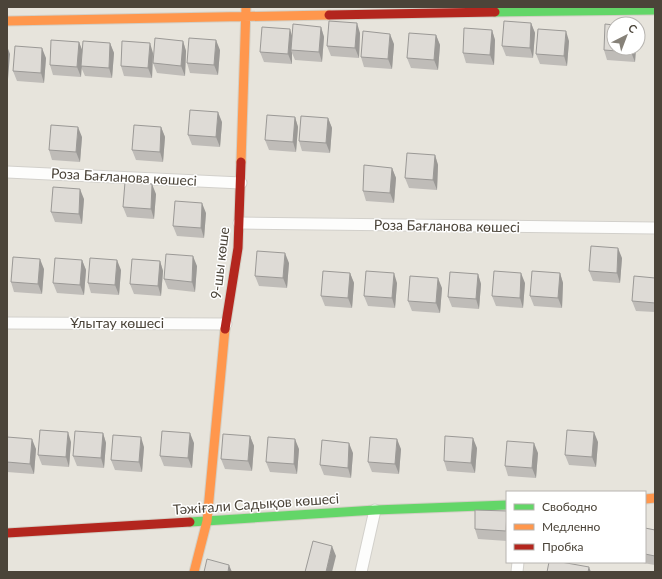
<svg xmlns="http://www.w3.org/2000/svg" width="662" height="579" font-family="Lato,sans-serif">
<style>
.residential{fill:#e7e4dc;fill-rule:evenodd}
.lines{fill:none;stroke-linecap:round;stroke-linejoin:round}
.street-casing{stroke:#d2d0cb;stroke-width:13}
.fast-casing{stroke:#d3cfc5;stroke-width:11}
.slow-casing{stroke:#d3cfc5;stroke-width:11}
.jam-casing{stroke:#d3cfc5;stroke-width:11}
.street{stroke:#fdfdfc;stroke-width:11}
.fast{stroke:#63d668;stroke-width:9}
.slow{stroke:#ff974d;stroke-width:9}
.jam{stroke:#b3261e;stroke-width:9}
.wall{fill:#bfbcb8}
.shaded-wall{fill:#9b9996}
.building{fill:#dedbd6;stroke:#9b9996}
.labels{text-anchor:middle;stroke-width:3;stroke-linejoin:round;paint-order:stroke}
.street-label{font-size:14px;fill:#4b4439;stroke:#fff}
</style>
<rect width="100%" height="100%" fill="#f4f2ee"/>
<path class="residential" d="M7 7H655V572H7ZM614 24H638V48H614ZM507 492H645V562H507Z"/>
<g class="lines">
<defs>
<path id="street" d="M7 172 241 183
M239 223 655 228
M7 323 226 324
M361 572 375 510
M517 572 518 562"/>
<path id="fast" d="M495 12 655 10
M190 522 375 510 507 505"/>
<path id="slow" d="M7 21 329 15
M241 162 246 7
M645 499 655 498
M194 572 207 521 225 329"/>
<path id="jam" d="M329 15 495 12
M225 329 238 248 241 162
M7 533 190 522"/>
</defs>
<use href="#street" class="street-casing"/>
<use href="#fast" class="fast-casing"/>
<use href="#slow" class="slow-casing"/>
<use href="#jam" class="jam-casing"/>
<use href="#street" class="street"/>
<use href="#fast" class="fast"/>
<use href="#slow" class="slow"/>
<use href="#jam" class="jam"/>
</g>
<path class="wall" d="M531 23 535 33 533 58 506 56 502 46Z
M321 27 324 37 322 62 295 60 292 53V64L264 62 260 52 292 36Z
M492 30 495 40 494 65 466 63 463 53Z
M360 33 359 58 331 56 327 46Z
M436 35 440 45 438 70 411 68 407 58Z
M183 41 186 51 185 76 157 73 153 63Z
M569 41 567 66 540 64 536 54Z
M79 42 82 51 110 43 114 53 112 78 85 76 81 67V77L53 75 50 65Z
M394 44 392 69 364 67 361 57Z
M636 48 635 62 607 60 604 50Z
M220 50 218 75 190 73 187 63Z
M153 53 152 78 124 76 121 66Z
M46 58 44 83 17 81 13 71Z
M295 117 298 127 296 152 269 150 265 140Z
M328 118 332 128 330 153 302 151 299 141Z
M222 122 220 147 192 145 188 135Z
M161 127 165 137 163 162 136 160 132 150Z
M82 137 80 162 52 160 49 150Z
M435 155 438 165 437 190 409 188 405 178Z
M392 168 396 178 394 203 366 201 363 191Z
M156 194 154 219 127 217 123 207Z
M84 199 82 224 55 222 51 212Z
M206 213 204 238 177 236 173 226Z
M622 258 620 283 593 281 589 271Z
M82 260 86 270 84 295 57 293 53 283Z
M160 261 163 271 161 296 134 294 130 284Z
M289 263 287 288 259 286 255 276Z
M197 266 195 292 168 289 164 279Z
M44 269 42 294 14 292 11 282Z
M121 270 119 295 91 293 88 283Z
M350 273 354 283 352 308 325 306 321 296Z
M560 273 563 283 562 308 534 306 530 296Z
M478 274 481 284 479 309 452 307 448 297Z
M655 278V312L636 311 632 301Z
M397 283 395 308 368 306 364 296Z
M525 283 523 308 496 306 492 296Z
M442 288 440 313 412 311 408 301Z
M103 433 106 443 104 468 77 466 73 456Z
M250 436 254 446 252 471 225 469 221 459Z
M7 437 36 449 34 474 7 472Z
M71 442 69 467 42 465 38 455Z
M598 442 596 467 569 465 565 455Z
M194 443 192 468 164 466 160 456Z
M144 447 142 472 115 470 111 460Z
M477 448 475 473 447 471 444 461Z
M299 449 297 474 270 472 266 462Z
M401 449 399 474 372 472 368 462Z
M353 453 351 478 324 475 320 465Z
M538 453 536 478 508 476 505 466Z
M507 513V541L478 539 475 529Z
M645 528 655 530V565L637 562H645Z"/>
<path class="shaded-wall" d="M357 23 360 33 359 58 355 48Z
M531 23 535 33 533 58 530 48Z
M321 27 324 37 322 62 319 52Z
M290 29 293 39 291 50 292 53V64L288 54Z
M492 30 495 40 494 65 490 55Z
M566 31 569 41 567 66 564 56Z
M390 34 394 44 392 69 388 59Z
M436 35 440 45 438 70 434 60Z
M216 40 220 50 218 75 214 65Z
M183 41 186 51 185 76 181 66Z
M79 42 83 52 81 77 77 67Z
M110 43 114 53 112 78 109 68Z
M150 43 153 53 152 78 148 68Z
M7 46 10 54 8 79 7 77Z
M42 48 46 58 44 83 41 73Z
M631 48H636L635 62 631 52Z
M218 112 222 122 220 147 216 137Z
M295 117 298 127 296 152 293 142Z
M328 118 332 128 330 153 326 143Z
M78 127 82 137 80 162 76 152Z
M161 127 165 137 163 162 160 152Z
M435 155 438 165 437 190 433 180Z
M392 168 396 178 394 203 390 193Z
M152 184 156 194 154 219 151 209Z
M80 189 84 199 82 224 79 214Z
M202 203 206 213 204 238 201 228Z
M618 248 622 258 620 283 617 273Z
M285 253 289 263 287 288 283 278Z
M193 256 197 266 195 292 192 282Z
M40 259 44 269 42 294 38 284Z
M82 260 86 270 84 295 80 285Z
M117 260 121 270 119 295 115 285Z
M160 261 163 271 161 296 158 286Z
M350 273 354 283 352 308 348 298Z
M394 273 397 283 395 308 392 298Z
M521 273 525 283 523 308 520 298Z
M560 273 563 283 562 308 558 298Z
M478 274 481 284 479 309 476 299Z
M438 278 442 288 440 313 436 303Z
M68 432 71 442 69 467 66 457Z
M594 432 598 442 596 467 592 457Z
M103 433 106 443 104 468 101 458Z
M190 433 194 443 192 468 188 458Z
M250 436 254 446 252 471 248 461Z
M141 437 144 447 142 472 139 462Z
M473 438 477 448 475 473 471 463Z
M32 439 36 449 34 474 30 464Z
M295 439 299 449 297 474 294 464Z
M397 439 401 449 399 474 395 464Z
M349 443 353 453 351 478 348 468Z
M534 443 538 453 536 478 532 468Z
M507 511V535L506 531Z
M332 546 336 556 332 572H326Z
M229 565 232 572H228Z
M589 567 591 572H588Z"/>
<path class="building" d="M329 21 357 23 355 48 327 46Z
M504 21 531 23 530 48 502 46Z
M293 24 321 27 319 52 291 50Z
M605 24 614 25V48H631V52L604 50Z
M262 27 290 29 288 54 260 52Z
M464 28 492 30 490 55 463 53Z
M538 29 566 31 564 56 536 54Z
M363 31 390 34 388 59 361 57Z
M409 33 436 35 434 60 407 58Z
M155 38 183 41 181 66 153 63Z
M189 38 216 40 214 65 187 63Z
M51 40 79 42 77 67 50 65Z
M83 41 110 43 109 68 81 66Z
M122 41 150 43 148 68 121 66Z
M15 46 42 48 41 73 13 71Z
M190 110 218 112 216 137 188 135Z
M267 115 295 117 293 142 265 140Z
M301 116 328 118 326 143 299 141Z
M51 125 78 127 76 152 49 150Z
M134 125 161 127 160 152 132 150Z
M407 153 435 155 433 180 405 178Z
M364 165 392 168 390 193 363 191Z
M125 182 152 184 151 209 123 207Z
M53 187 80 189 79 214 51 212Z
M175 201 202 203 201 228 173 226Z
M591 246 618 248 617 273 589 271Z
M257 251 285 253 283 278 255 276Z
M166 254 193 256 192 282 164 279Z
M13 257 40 259 38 284 11 282Z
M55 258 82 260 80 285 53 283Z
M90 258 117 260 115 285 88 283Z
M132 259 160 261 158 286 130 284Z
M323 271 350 273 348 298 321 296Z
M366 271 394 273 392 298 364 296Z
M494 271 521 273 520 298 492 296Z
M532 271 560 273 558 298 530 296Z
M450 272 478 274 476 299 448 297Z
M410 276 438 278 436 303 408 301Z
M634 276 655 278V303L632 301Z
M40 430 68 432 66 457 38 455Z
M567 430 594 432 592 457 565 455Z
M75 431 103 433 101 458 73 456Z
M162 431 190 433 188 458 160 456Z
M223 434 250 436 248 461 221 459Z
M113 435 141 437 139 462 111 460Z
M445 436 473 438 471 463 444 461Z
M7 437 32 439 30 464 7 462Z
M268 437 295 439 294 464 266 462Z
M370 437 397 439 395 464 368 462Z
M322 440 349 443 348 468 320 465Z
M507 441 534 443 532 468 505 466Z
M475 510 507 511 506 531 475 529Z
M645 528 655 530V556L645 554Z
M313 541 332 546 326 572H305Z
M207 559 229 565 228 572H204Z
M549 562H561L589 567 588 572H547Z"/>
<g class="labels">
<g class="street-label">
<text transform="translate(124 177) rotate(3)" y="5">Роза Бағланова көшесi</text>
<text transform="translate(447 226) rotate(1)" y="5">Роза Бағланова көшесi</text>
<text transform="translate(220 263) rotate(-83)" y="5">9-шы көше</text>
<text x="117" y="328">Ұлытау көшесi</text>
<text transform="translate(256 504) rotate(-4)" y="5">Тәжіғали Садықов көшесі</text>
</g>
</g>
<rect width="662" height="579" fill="none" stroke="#4b4439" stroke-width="16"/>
<rect x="506" y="491" width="140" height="72" fill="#ffffff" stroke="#b7b4b0"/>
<rect x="514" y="504" width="20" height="6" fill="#63d668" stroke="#b7b4b0"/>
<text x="542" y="511" font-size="12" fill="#4b4439">Свободно</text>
<rect x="514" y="524" width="20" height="6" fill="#ff974d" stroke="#b7b4b0"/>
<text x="542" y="531" font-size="12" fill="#4b4439">Медленно</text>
<rect x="514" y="544" width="20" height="6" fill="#b3261e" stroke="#b7b4b0"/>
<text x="542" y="551" font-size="12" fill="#4b4439">Пробка</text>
<g transform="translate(626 36) rotate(42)"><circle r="19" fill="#ffffff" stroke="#b7b4b0"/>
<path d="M0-3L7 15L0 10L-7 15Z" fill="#868178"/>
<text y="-6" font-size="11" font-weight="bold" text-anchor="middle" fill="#4b4439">С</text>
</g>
</svg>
